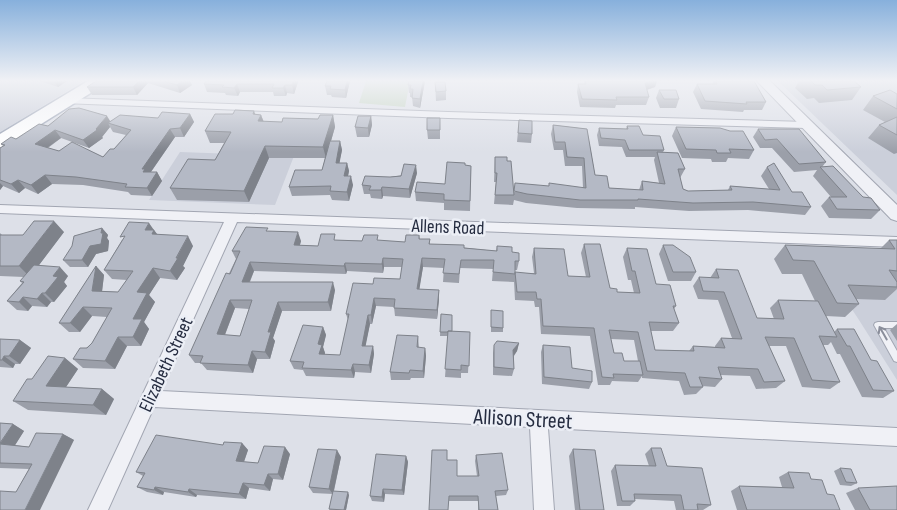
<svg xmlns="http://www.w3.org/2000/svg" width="897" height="510" font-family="'Sofia Sans Condensed',sans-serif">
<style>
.built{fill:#cbcfda}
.green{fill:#c1d3bd}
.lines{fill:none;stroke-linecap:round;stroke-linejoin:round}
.service-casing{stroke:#a2a6b2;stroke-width:2}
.minor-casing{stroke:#a2a6b2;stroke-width:2}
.tertiary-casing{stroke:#a2a6b2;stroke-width:2}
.primary-casing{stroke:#9ba3b5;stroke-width:3}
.service{fill:#f0f1f6;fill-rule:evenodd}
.minor{fill:#f0f1f6;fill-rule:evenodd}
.tertiary{fill:#f0f1f6;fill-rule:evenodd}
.primary{fill:#fff;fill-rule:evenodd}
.wall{fill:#9b9fa9;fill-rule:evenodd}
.shaded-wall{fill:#7e828a}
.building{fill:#b4b9c5;stroke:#7e828a;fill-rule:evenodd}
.oneway{stroke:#8a8e9b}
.labels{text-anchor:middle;stroke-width:5;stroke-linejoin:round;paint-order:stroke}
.street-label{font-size:19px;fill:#252c40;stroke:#eceff6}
.near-street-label{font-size:22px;fill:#252c40;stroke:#eceff6}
</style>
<rect width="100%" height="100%" fill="#dde0e8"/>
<path class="built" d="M0 81H84L0 132Z
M778 81H897V195Z
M180 152 294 156 275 205 149 200Z
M815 253 897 256V380L859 320Z"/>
<path class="green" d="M366 81H410L405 107 359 103Z"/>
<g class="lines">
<defs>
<path id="service" d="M878 322H897V328H884L897 351V362L894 361 874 325 875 323Z"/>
<path id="minor" d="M66 98 448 112 807 122 812 125 807 128 448 118 62 103 61 101Z
M0 205 897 237V247L237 222 161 391 897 428V446L548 428 554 510H534L530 427 154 407 108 510H88L224 222 0 213Z"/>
<path id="tertiary" d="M757 81H770L897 205V221L891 219Z"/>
<path id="primary" d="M88 81H107L105 84 6 146 0 148V134Z"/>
</defs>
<use href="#service" class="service-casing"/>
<use href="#minor" class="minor-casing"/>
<use href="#tertiary" class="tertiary-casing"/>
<use href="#primary" class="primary-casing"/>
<use href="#service" class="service"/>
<use href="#minor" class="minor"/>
<use href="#tertiary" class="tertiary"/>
<use href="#primary" class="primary"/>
</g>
<path class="wall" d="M40 81H67L58 87Z
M96 81H190L192 85 180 93 148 83 137 95H92L87 87Z
M350 81 346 98 332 97 331 95H327L325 86Z
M425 81 420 108 413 106 412 97H410V93H409L408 85Z
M585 81H657L655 87 647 90 649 97 646 105H616L615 108 580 107 577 92 578 84H584Z
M714 81H754L766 102 762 110H744L743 112 701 109 693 92 697 84H712Z
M799 81H854L861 87 852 100 819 103 814 98 807 99 795 88Z
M298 82 294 94 287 93 286 96H274L273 92H240L238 96 226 95 225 93 207 92 204 84Z
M435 82 446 91V100L436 101Z
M659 90 679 99 676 108H660L656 98Z
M897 94V153L894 154 868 138 879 125 885 122 863 110 873 96Z
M190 114 194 122 184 137H175L151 172H157L162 181 152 196 131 195 128 192 83 185 52 184 38 194 25 188 19 193 3 186 0 190V148L3 146 1 144 16 139 48 126 158 118ZM110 127 113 132 126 135 114 149 103 157 59 151 48 148 61 138 89 148 103 138 102 137Z
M256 114 261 115 264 122H282L318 119 333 115 335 127 331 141H340L342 150 339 163H347L349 171 348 176 353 185 349 201 332 200 330 195 292 196 289 187 322 170 325 158H269L249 202 177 200 170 188 215 160 224 143H210L205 131Z
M371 116 372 125 369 137H357L355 127Z
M440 118V139H428L427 130Z
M519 120 532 134 531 143 517 142Z
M553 125 587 129 595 175 609 188 639 190 642 181 659 183 654 160 655 157H626L622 147 599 146 597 135 599 128 626 129 627 126 643 135 664 150 663 152 685 169 680 178 683 189 688 191 728 190 730 186 769 189 761 176 767 167 792 192 811 207 805 215 748 210 689 211 635 207V209L577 208 526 203 514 200 513 205 494 204 496 182H494L495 157 507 161 514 192 583 188 582 166H565L563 150H554L551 134Z
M676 127 754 150 749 159 728 158 726 162H712L711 159 682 158 672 136Z
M758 129 826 162 822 167 880 210 871 219 829 218 821 206 829 197H831L813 176 817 170 794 172 772 148H760L753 137Z
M465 165 471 166 470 211 444 210V203L416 201 415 192 445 184Z
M417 173 410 198 383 196 382 199 371 198 370 194H364L362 185 390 177Z
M102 228 108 235 107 238 109 241 108 251 96 254 88 267H70L63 260Z
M154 230 158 235 193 246 183 266 185 268 177 280 160 278 149 295 155 302 144 322 149 329 141 346H127L115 369 83 368 73 359 92 343 107 317 92 316 80 332H69L59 323 96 266 104 275 102 291 118 292 127 280 112 279 104 270 122 240Z
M269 231 301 241 300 245 318 246 337 240 405 242 419 235 420 239H430V244L496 251 497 246 512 252 519 261 517 270H515V273H534L532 257 534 248 568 276 586 277 581 253 584 244 610 288 617 292 634 293 631 280H628L623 257 627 248 656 284 676 306 674 309 679 323 673 331H651L655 350 689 351 693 346 715 347V346L721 338H732L718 300 698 299 693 286 699 277 710 278 716 269 757 318 774 319 770 308 778 300 815 301 802 274H782L774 259 785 245 880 249 889 240H897V289L885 300 856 299 859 304 845 317 826 316 834 332 837 329 871 360 894 391 883 398 862 397 840 354H837L831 342 828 345H823L840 382 830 389 802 387 786 346H769L785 381 776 388 756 389 750 376 720 375 722 379 715 387 702 386 703 387 696 394 684 395 679 381 642 378V376L638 382 612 381 610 385H598L590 336 541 334 539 307H535L534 301 515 300 514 281V282L492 281 493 269 460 268 459 283 443 282 444 268 423 267 419 289 439 290V299L437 319 395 316 394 307 376 306 372 324H370L365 346H373L374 354 371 373 355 372 354 378 306 376 303 370 294 369 290 361 323 327 326 335 323 347 325 353V355H340L348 320 346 314 373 284 400 279 402 267H384L383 273 347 271 346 274 254 271 250 282 335 290 331 311H282L273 338 275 341 270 359H257L253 373 207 370 201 363H195L189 355 236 259 232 251ZM235 308 249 309 240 336 225 335ZM611 339 634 340 638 361H624L614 353Z
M64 232 39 265 68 276 64 282 67 286 54 302H51L47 307 32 306 28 311 17 310 7 301 22 283 20 281 24 277 0 276V233L2 235H23Z
M663 245 696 272 691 281H668L659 254Z
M491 310 503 328V332H491Z
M441 314 452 331 470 332 468 373H461V378L445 377 448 336H440Z
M897 324V341L890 330Z
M418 336 419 348H425L426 356 424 378H411L410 380H391L390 372Z
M0 339 20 340 31 348 20 364H15L13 368 0 367Z
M519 343 517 351 514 356V369L512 376 493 375V353L494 345Z
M543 345 572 368 592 382 589 389 542 384 541 352Z
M65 358 78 369 66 387 102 389 114 399 106 415 28 410 13 401 32 379Z
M0 423 13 424 24 431 15 445 29 447 63 434 74 440 16 492 29 469 0 468Z
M242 443 248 450 244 462 258 463 290 454 283 480 273 479 270 491 249 488 246 499 197 495 196 497 164 492 163 495 147 492 137 487 143 476 136 472 223 445Z
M651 448 667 466 711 505 703 510H676L674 501 635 499V501L630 506H617L611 471 615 465 649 466 645 454Z
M573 449 604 510H575L569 456Z
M476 455 508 490 506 495 496 496 498 510H478V501H449L447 460 457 476H477L475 461Z
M406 456 408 462 404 495 385 494 384 502 372 501 370 496Z
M341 457 334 491 349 495 346 510H330L329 509 333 494 313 493 309 487Z
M840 468 857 483 851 486 840 485 834 471Z
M788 472 811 479 827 494 840 510H737L731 491 739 486 782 487 779 477Z
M858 488 897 510H855L846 493Z"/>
<path class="shaded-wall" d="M54 81H67L58 87Z
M139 81H146L148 83 137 95 133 87Z
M182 81H190L192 85 180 93 177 85Z
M293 81H298V82L294 94 292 85Z
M347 81H350L346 98 345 90Z
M423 81H425L420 108V99Z
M651 81H657L655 87 642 91 645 83Z
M237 84 240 92 238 96 234 88Z
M285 85 287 93 286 96 283 88Z
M254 111 258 121 261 115 265 126 262 133 253 114Z
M190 114 194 122 184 137 180 128Z
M333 115 335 127 326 158 323 147Z
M107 116 112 124 108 123 110 127 102 137 103 138 89 148 83 140 96 129Z
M371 116 372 125 369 137 368 128Z
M170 129 175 137 148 176V180L142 169Z
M55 130 61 138 41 152 35 144Z
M340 141 342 150 338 171 336 163Z
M265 146 269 158 249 202 244 191Z
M347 163 349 171 346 185 344 176Z
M416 165 417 173 410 198 409 189Z
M157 172 162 181 152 196 147 188Z
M45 175 52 184 38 194 31 185Z
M351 176 353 185 349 201 347 192Z
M18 180 25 188 19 193 11 184Z
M0 183 3 186 0 190Z
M382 187 383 196 382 199 381 190Z
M54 221 64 232 30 277 19 266Z
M149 223 161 240 158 244 145 230Z
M102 228 108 235 107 238 109 241 108 251 96 254 88 267 82 260 90 246 101 233Z
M298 232 301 241 297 254 294 245Z
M188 236 193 246 183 266 185 268 177 280 170 271Z
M383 258 384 267 383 273 382 264Z
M422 258 423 267 418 298 417 289Z
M250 262 254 271 246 290 242 282Z
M345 263 347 271 346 274 344 266Z
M96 266 104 275 101 300 92 291Z
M60 267 68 276 64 282 67 286 54 302 45 293 53 276Z
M153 268 160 278 149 295 155 302 144 322 149 329 141 346 133 337V319L137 292Z
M333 282 335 290 331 311 328 302Z
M439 290V299L437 319V310Z
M42 293 51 302 47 307 37 299Z
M23 297 32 306 28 311 19 302Z
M374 298 376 306 372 324 371 315Z
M230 300 235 308 222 342 217 334Z
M278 302 282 311 273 338 275 341 270 359 265 352 268 332Z
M83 307 92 316 80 332 70 323Z
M368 315 370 324 364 354 362 346Z
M323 327 326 335 323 347 325 353 322 362 319 354 318 344Z
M118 337 127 346 115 369 105 361Z
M20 340 31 348 20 364 9 356Z
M519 343 517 351 512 358 513 350Z
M373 346 374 354 371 373 369 365Z
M425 348 426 356 424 378 423 371Z
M252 351 257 359 253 373 248 365Z
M4 356 15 364 13 368 2 360Z
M65 358 78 369 60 396 46 386Z
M353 364 355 372 354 378 351 370Z
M102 389 114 399 106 415 93 405Z
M13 424 24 431 12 450 0 444Z
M63 434 74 440 40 510H25Z
M242 443 248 450 242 467 236 461Z
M285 447 290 454 283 480 278 474Z
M337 450 341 457 333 494 329 489Z
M406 456 408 462 404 495 402 490Z
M268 474 273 479 270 491 264 485Z
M243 483 249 488 246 499 239 494Z
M155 487 164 492 163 495 154 490Z
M189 489 197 495 196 497 188 492Z
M383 489 385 494 384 502 382 497Z
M348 492 349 495 346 510H344Z"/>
<path class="building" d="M96 81H139L133 87H87Z
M163 81H182L177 85Z
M206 81H293L292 85H285L283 88H272L274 84H237L234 88 222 87 224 85 204 84Z
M327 81H347L345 90 330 89 331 86H325Z
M409 81H423L420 99 412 98 413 89H410L411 85H408Z
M585 81H651L645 83 649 97H616L617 100 582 99 578 84H586Z
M715 81H754L766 102H746L747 104 705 101 697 84H717Z
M811 81H854L861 87 827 90 822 85H815Z
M435 82H445L446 91 436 92Z
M659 90H676L679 99H664Z
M890 90 897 94V109L873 96Z
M79 108 107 116 96 129 97 130 83 140 55 130 35 144 59 151 72 142 103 157 110 149H114L131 130 108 123 120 115 158 118 162 112 190 114 180 128 170 129 142 169H145L143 172H157L147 188 125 187 127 184 76 177 45 175 31 185 18 180 11 184 0 180V148L5 145 1 144 11 137 16 139 39 124 48 126 69 109Z
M235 110 254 111 253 114 261 115 258 121 282 122 283 118 318 119 320 115H333L323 147 265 146 244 191 170 188 188 159 215 160 231 132 205 131 215 114H233Z
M358 116H371L368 128 355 127Z
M897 117V135L879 125Z
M427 118H440V130H427Z
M519 120 532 121V134L518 133Z
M553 125 587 129 595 175 607 176 609 188 643 190 642 181 665 184 657 152 678 153 685 169H678L683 189 688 191 732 190 730 186 780 190 767 167 774 163 792 192H802L811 207 753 202 693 203 638 199V200H580L527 194 514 191 515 183 549 186V183L586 188 584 158 567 157 565 142H555Z
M627 126H639L643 135 660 136 664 150H629L625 140 601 138 599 128 628 129Z
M676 127 720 128 730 131H743L754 150 729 149 731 153H717L716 150 686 149Z
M758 129H799L826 162 799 164 777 139 765 140Z
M330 141H340L336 163H347L344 176H351L347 192 330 191 331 186 289 187 295 170H322Z
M495 157H507V161H511L514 195H495L497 173H495Z
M447 162 465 163V165L471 166 470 201 444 200V194L415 192 417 182 445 184Z
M404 164 416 165 409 189 382 187 381 190H369L371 186 362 185 365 176 390 177 401 176Z
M833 166 863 197 871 198 880 210 837 209 829 197H847L820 167Z
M34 221H54L19 266H0V235H23Z
M129 222 149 223 145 230H154L152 234 188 236 176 258H178L170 271 153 268 137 292 147 293 133 319H142L133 337H118L105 361 73 359 80 348H87L92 343 112 308 83 307 70 323H59L96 266 92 291 118 292 133 271 104 270 125 236 120 237Z
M246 227 268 228 266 231 298 232 294 245 318 246 321 234H335L334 240 362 241 364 235H378L377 240 405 242 406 235H419V239H430L429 244 464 245V248L497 251V246L512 247V252L519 253V261H515V274L493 272 494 260H461L459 274 443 273 445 259 422 258 417 289 439 290 437 310 394 308 395 299 374 298 371 315H368L362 346H373L369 365 353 364 351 370 302 368 304 362 290 361 303 325 323 327 318 344 322 345 319 354 340 355 349 314H346L353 283 373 284 374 278 400 279 403 259 383 258 382 264 345 263 344 266 250 262 242 282H333L328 302H278L268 332H271L265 352 252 351 248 365 200 363 203 356 189 355 226 273 230 274 240 251H232ZM230 300H252L240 336 217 334Z
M102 228 101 233H103L101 244 90 246 82 260H63L72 246 74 236Z
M889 240H897V271L889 270 897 282V287L848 285 859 304 837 303 814 261 793 260 785 245 895 249Z
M584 244H600L610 288 617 289V292L640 293 635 271H632L627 248 647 249 656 284 670 285 676 306H673L679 323 649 322 655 350 694 351 693 346 725 348 721 338 742 339 724 292 703 291 699 277 719 278 716 269 738 270 757 318 784 319 778 300 818 301 837 337 819 336 840 382 812 380 794 338 765 337 785 381 764 382 758 369 718 367 722 379 699 377 703 387H690L685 373 647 371 638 332 609 330 614 353H622L624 361H640L643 375 613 374 614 378 602 377 594 328 543 326 541 299H537L536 292H517L515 272 536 274 534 248 564 249 568 276 590 277Z
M663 245H673L690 257 696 272H673Z
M34 265 60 267 53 276 58 277 45 293H42L37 299 23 297 19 302 7 301 24 282 20 281Z
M491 310 503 311V328L491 327Z
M441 314 452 315V331H448V332H440Z
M837 329H854L871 360 877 361 894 391 873 390 850 346H847Z
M448 331 470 332 469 366 461 365V370L445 369Z
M397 335 418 336 417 347 425 348 423 371 410 370 409 373 390 372Z
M0 339 20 340 9 356H4L2 360H0Z
M497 341 519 343 513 350 514 369 494 367V345Z
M543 345 570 347 572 368 592 371V382L544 377Z
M48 356 65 358 46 386 102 389 93 405 13 401 27 379H32Z
M0 423 13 424 0 443Z
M36 433 63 434 25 510H0V491L16 492 32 464 0 463V444L29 447Z
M156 435 223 445 224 442 242 443 236 461 258 463 264 446 285 447 278 474H268L264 485 243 483 239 494 189 489 188 492 155 487 154 490 137 487 145 473 136 472Z
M651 448H661L667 466 702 468 711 505 697 504 698 510H684L681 495 634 494 635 501H622L615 465 656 466Z
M318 449 337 450 329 489 309 487Z
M573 449 595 450 604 510H580Z
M432 450H447V460H457V476H479L476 455 502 453 508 490 495 491 498 510H479L478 496H449L448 510H429Z
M376 454 406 456 402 490 383 489 382 497 370 496Z
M840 468 851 469 857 483 846 482Z
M788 472 809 473 811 479 822 480 827 494 834 495 840 510H747L739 486 794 488Z
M897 486V510H870L858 488Z
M333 491 348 492 344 510 329 509Z"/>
<defs><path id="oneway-shaft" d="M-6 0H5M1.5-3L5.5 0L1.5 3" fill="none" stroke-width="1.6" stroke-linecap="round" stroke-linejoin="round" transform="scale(1.25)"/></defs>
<use class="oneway" href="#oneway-shaft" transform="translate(883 333) rotate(-120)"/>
<linearGradient id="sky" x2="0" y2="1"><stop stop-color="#87b0dc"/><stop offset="0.53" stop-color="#f0f1f5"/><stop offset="1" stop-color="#f0f1f5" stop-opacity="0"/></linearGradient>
<rect width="897" height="152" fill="url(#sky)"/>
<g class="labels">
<g class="street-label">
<text transform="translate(448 226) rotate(2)" y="7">Allens Road</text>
<text transform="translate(165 364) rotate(-65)" y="7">Elizabeth Street</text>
</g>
<g class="near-street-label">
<text transform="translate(523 418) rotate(3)" y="8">Allison Street</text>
</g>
</g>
</svg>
